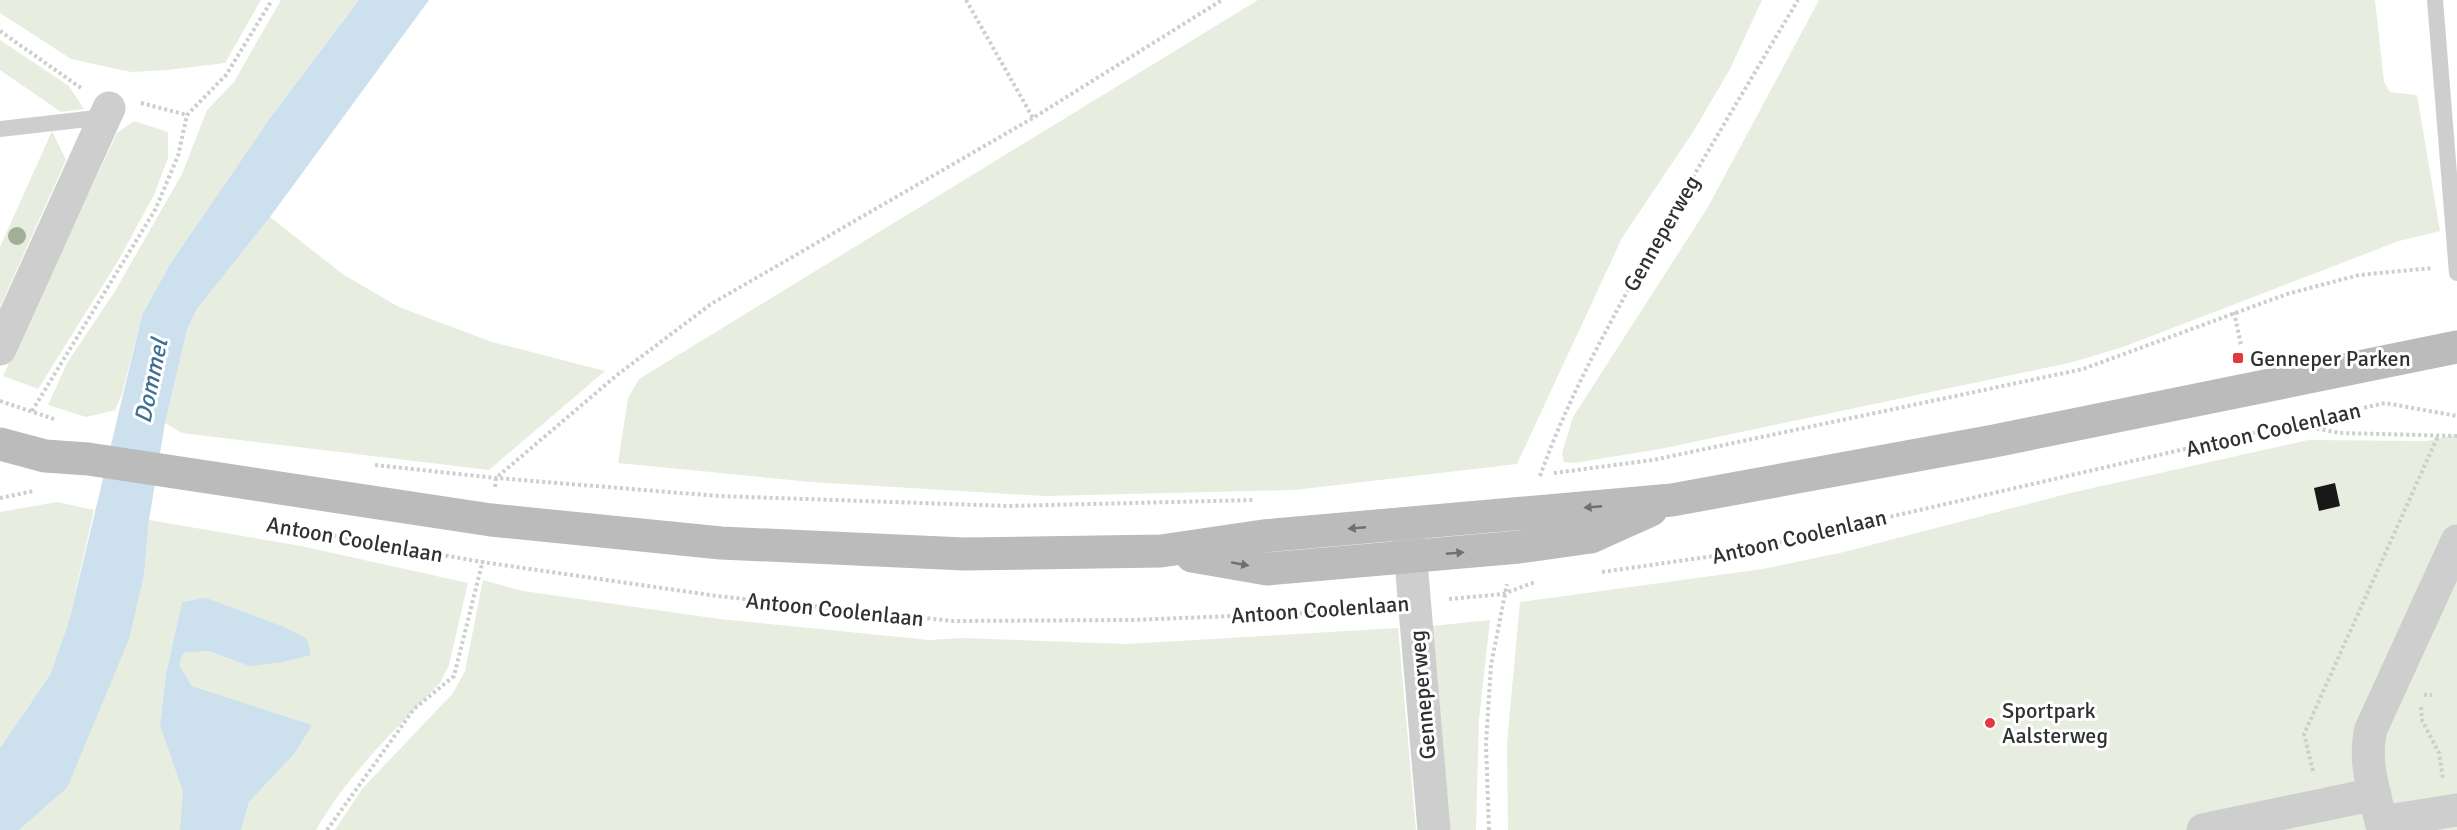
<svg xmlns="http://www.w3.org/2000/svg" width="2457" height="830" font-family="Signika,sans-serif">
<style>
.green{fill:#e7eee0}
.water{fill:#cde0ed}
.building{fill:#181818}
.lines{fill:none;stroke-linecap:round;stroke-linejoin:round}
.path{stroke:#cecece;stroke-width:4;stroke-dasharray:3 3;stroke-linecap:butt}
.service{stroke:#cecece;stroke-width:16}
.minor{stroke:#cecece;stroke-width:33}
.secondary{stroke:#bbb;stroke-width:33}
.tree{fill:#a0af95}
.oneway{fill:#6f6f6f}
.poi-dot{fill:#e43840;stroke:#fff;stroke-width:2}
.labels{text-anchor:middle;stroke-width:6;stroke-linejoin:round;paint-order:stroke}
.street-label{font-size:22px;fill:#313131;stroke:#fff}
.poi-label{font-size:22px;fill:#313131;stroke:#fff;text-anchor:start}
.water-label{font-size:24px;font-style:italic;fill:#3f7194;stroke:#fff}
</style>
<rect width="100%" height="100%" fill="#fff"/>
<path class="green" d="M0 0H261L225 63 168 70 131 72 71 59 0 13Z
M281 0H359L270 118 170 264 142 315 122 394 115 410 86 417 48 405 67 363 115 291 182 174 207 110 234 82Z
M1258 0H1762L1730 69 1693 132 1622 238 1517 464 1294 490 1045 496 811 482 618 463 628 398 639 379Z
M1819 0H2375L2384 82 2390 92 2417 95 2440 231 2399 241 2123 347 2073 362 1660 449 1574 463 1564 462 1562 453 1573 417 1708 207Z
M0 40 69 86 84 109 61 112 0 70Z
M134 121 168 132V158L154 195 118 261 38 389 3 376 117 133Z
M52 131 66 160 0 307V247Z
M270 217 344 275 399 307 492 342 605 371 489 470 182 433 165 423 187 330 197 309Z
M2457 434V830H1508L1507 743 1520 602 1763 569 1844 552 2070 493 2308 440 2427 441Z
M57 502 94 510 69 621 50 675 0 748V512Z
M149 520 301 546 468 583 449 665 440 683C395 730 348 774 316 830H241L249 802 294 754 311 725 192 686 179 665 183 653 208 651 249 666 182 602 166 674 160 726 183 792 182 828 180 830H19L67 788 144 575Z
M483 580 523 591 720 619 929 640 962 638 1126 644 1398 628 1416 830H335L362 789 453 693 465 671Z
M1490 620 1479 719 1476 830H1450L1432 626Z"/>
<path class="water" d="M359 0H429L270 217 197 309 187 330 165 423 149 520 144 575 129 639 67 788 19 830H0V748L50 675 69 621 142 315 170 264 270 118Z
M206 598 284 627 307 639 311 655 282 662 249 666 208 651 183 653 179 665 192 686 312 725 294 754 249 802 241 830H180L183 792 160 726 166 674 182 602Z"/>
<path class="building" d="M2335 483 2340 506 2319 511 2314 488Z"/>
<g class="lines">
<path class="path" d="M966 0 1033 118
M0 31 81 88
M141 103 187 115
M2234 312 2241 345
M0 401 57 420
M32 411 155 210 178 156 187 115 226 75 272 0
M2299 425 2340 433 2457 436
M375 465 496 478 718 496 1009 506 1254 500
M1554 473 1653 460 2083 369 2287 294 2359 275 2432 268
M1540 476C1566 403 1603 335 1641 267 1692 177 1745 89 1798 0
M495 487 496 478 617 375 711 304 1033 118 1222 0
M0 498 34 491
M292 528 482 562 717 596 953 621 1132 620 1307 613 1382 606
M1602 572 1728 554 2385 403 2457 416
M1449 599 1503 594 1535 582
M2424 695H2432
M2421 707 2422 720 2439 753 2443 779
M2313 771 2304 734 2438 436
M327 830 414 709 454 676 483 560
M1489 830 1486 744 1491 665 1507 584"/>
<path class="service" d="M2435 0 2457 273
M0 129 105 117"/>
<path class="minor" d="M0 349 109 108
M1408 527 1434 830
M2457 541 2371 729C2363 761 2374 790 2381 822L2457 810
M2203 830 2375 794"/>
<path class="secondary" d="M0 444 45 456 88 459 491 520 721 543 964 554 1161 551 1263 536 1672 500 1994 441 2457 347
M1192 556 1267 569 1519 547 1591 537 1651 510"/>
</g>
<circle class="tree" cx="17" cy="236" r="9"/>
<defs><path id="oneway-solid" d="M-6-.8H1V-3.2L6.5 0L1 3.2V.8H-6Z" transform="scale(1.5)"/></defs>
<g class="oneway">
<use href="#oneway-solid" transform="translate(1593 507) rotate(175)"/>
<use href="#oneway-solid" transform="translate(1357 528) rotate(175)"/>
<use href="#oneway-solid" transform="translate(1455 553) rotate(-5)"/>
<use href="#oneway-solid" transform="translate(1240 564) rotate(10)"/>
</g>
<g class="poi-dot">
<rect x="2232" y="352" width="12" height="12" rx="3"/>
<circle cx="1990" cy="723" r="6"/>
</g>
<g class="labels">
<g class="street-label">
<text transform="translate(1661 233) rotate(-60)" y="8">Genneperweg</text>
<text transform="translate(2273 429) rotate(-13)" y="8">Antoon Coolenlaan</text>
<text transform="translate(1799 536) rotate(-13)" y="8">Antoon Coolenlaan</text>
<text transform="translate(355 539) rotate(10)" y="8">Antoon Coolenlaan</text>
<text transform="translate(835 609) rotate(6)" y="8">Antoon Coolenlaan</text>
<text transform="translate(1320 609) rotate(-4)" y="8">Antoon Coolenlaan</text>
<text transform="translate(1422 695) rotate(-95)" y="8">Genneperweg</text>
</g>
<g class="poi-label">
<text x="2250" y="366">Genneper Parken</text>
<text x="2002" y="718">Sportpark<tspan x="2002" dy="25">Aalsterweg</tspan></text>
</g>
<g class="water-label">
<text transform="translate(151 381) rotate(-78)" y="8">Dommel</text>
</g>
</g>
</svg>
